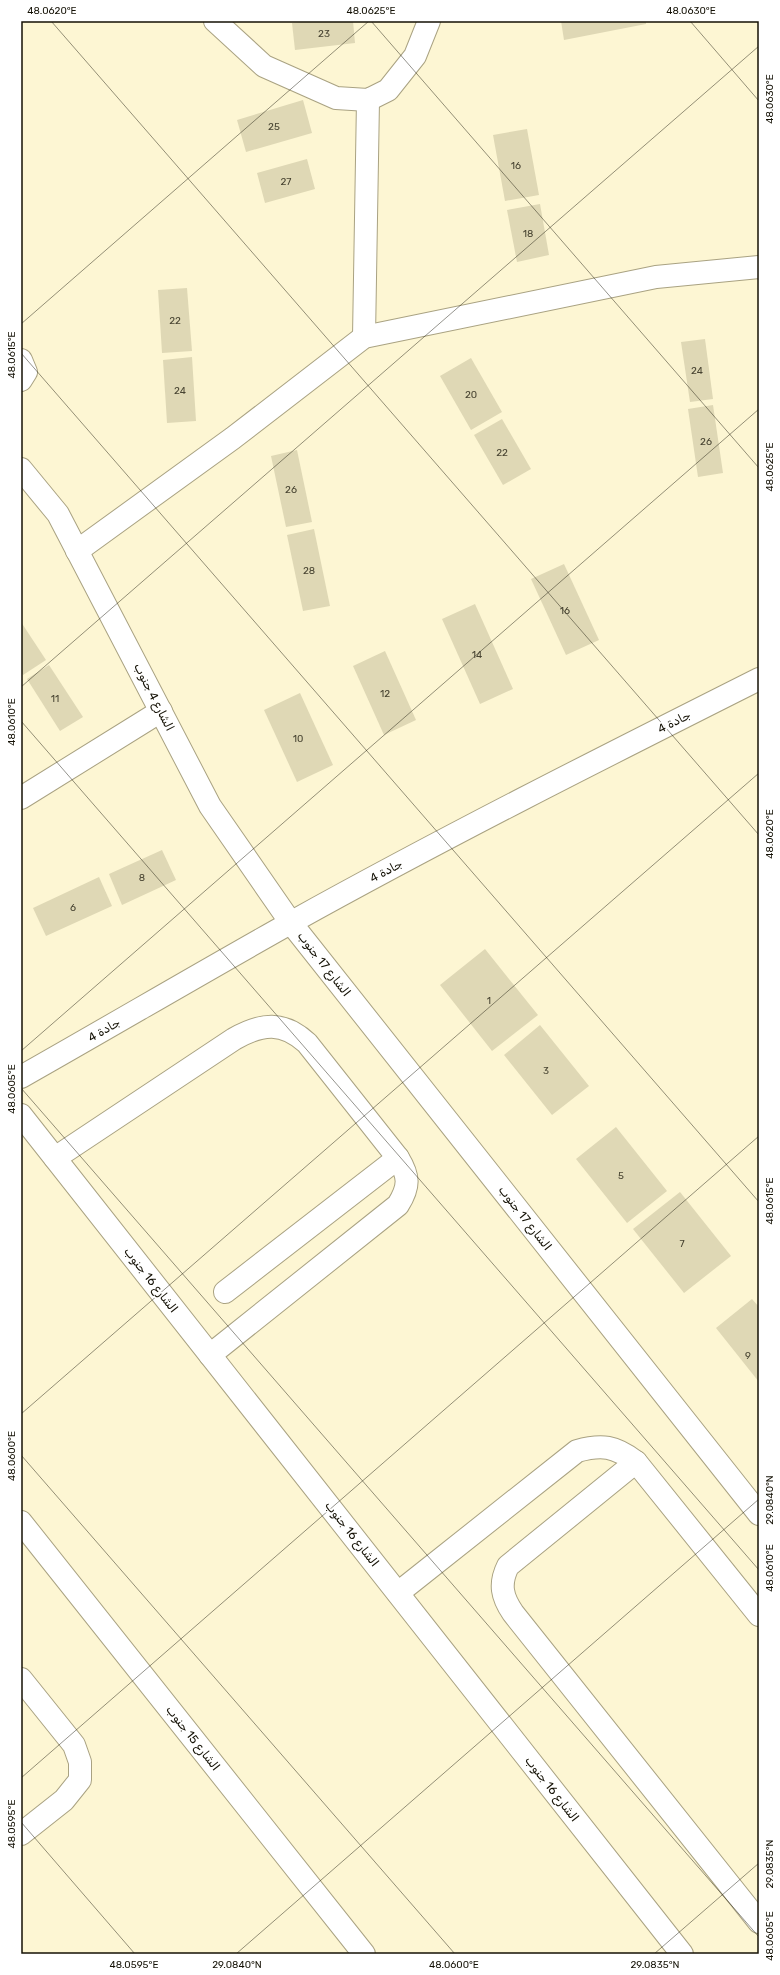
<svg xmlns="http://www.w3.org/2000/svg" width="780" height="1975" viewBox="0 0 780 1975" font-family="Rubik,'Noto Sans Arabic',sans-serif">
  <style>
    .building { fill: #dfd8b5 }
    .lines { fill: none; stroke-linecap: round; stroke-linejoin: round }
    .minor-casing { stroke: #a9a282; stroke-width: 24 }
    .minor { stroke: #fff; stroke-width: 22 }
    .ticks { fill: none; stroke: #141105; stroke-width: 1; stroke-opacity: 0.45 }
    .labels { text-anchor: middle; stroke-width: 3; stroke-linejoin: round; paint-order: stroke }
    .number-label { font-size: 10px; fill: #474331 }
    .street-label { font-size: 12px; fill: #141105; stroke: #fff }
    .neatline { fill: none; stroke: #141105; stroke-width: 1.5 }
    .ticks-label { font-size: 10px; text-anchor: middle; fill: #141105 }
  </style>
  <rect width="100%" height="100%" fill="#fdf6d3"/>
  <g class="building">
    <polygon points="311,21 353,21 355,43 295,50 292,23"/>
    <polygon points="561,21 646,21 646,24 564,40"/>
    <polygon points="303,100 312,133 246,152 237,120"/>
    <polygon points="527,129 539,195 505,201 493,135"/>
    <polygon points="307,159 315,189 265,203 257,173"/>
    <polygon points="540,204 549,255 517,262 507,210"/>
    <polygon points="187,288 192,351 162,353 158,290"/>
    <polygon points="705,339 713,399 690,402 681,342"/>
    <polygon points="192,357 196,421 167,423 163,360"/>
    <polygon points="471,358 502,412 471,430 440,376"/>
    <polygon points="713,405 723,473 698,477 688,409"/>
    <polygon points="502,419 531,469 503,485 474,435"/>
    <polygon points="297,450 312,522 286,527 271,456"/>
    <polygon points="314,529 330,606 303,611 287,535"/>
    <polygon points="564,564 599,640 566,655 531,579"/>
    <polygon points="475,604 513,689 480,704 442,619"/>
    <polygon points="21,622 46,660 23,675 21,672"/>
    <polygon points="385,651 416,720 384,735 353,666"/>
    <polygon points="49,665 83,717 60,731 27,679"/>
    <polygon points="300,693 333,765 297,782 264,710"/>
    <polygon points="162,850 176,880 122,905 109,874"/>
    <polygon points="99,877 112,906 46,936 33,908"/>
    <polygon points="485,949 538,1015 492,1051 440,985"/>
    <polygon points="540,1025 589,1086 552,1115 504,1055"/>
    <polygon points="616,1127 667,1191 627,1223 576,1159"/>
    <polygon points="680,1192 731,1256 684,1293 633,1229"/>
    <polygon points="752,1299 759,1307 759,1382 716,1328"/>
  </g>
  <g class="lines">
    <g class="minor-casing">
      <g id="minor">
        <polyline points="215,21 264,66 336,98 368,100 388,90 415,56 429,21"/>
        <polyline points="364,337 368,100"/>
        <polyline points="21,360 26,372 21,380"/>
        <polyline points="21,469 58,514 210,806 291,923 759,1514"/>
        <polyline points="77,551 233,438 364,337 656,277 759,267"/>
        <polyline points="21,798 161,711"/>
        <path d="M 21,1077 C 111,1026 201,973 292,922 C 445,837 602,758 759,679"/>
        <polyline points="21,1115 682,1954"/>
        <path d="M 55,1158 L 234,1039 C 262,1023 283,1021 307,1043 L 398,1158 C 409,1176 410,1186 398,1205 L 210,1355"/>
        <polyline points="225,1292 398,1158"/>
        <path d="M 636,1462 L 508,1566 C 499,1584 502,1597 513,1613 L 759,1922"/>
        <polyline points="21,1522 364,1954"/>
        <path d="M 398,1593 L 577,1451 C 602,1444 615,1446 636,1462 L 759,1615"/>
        <polyline points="21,1679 74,1745 80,1762 80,1780 64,1800 21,1834"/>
      </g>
    </g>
    <use href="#minor" class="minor"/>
  </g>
  <path class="ticks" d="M 51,21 L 759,835M 371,21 L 759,468M 690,21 L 759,101M 21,324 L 369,21M 21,353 L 759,1202M 21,687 L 759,46M 21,721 L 759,1570M 21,1051 L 759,409M 21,1088 L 759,1937M 21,1414 L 759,773M 21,1455 L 455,1954M 21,1778 L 759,1136M 21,1822 L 135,1954M 236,1954 L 759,1499M 654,1954 L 759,1863"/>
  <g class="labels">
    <g class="number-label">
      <text x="324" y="37">23</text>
      <text x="274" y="130">25</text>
      <text x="516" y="169">16</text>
      <text x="286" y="185">27</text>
      <text x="528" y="237">18</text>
      <text x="175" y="324">22</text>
      <text x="697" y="374">24</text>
      <text x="180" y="394">24</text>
      <text x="471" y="398">20</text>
      <text x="706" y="445">26</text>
      <text x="502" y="456">22</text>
      <text x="291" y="493">26</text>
      <text x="309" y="574">28</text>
      <text x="565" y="614">16</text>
      <text x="477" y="658">14</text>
      <text x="385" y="697">12</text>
      <text x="55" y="702">11</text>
      <text x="298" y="742">10</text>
      <text x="142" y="881">8</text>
      <text x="73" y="911">6</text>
      <text x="489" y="1004">1</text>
      <text x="546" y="1074">3</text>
      <text x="621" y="1179">5</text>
      <text x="682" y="1247">7</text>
      <text x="748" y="1359">9</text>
    </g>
    <g class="street-label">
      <text transform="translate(154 697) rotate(63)" y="4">الشارع 4 جنوب</text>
      <text transform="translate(674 722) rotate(-27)" y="4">جادة 4</text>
      <text transform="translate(386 871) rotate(-28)" y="4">جادة 4</text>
      <text transform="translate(324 964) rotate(52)" y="4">الشارع 17 جنوب</text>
      <text transform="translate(104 1030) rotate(-30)" y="4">جادة 4</text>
      <text transform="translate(525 1218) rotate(52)" y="4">الشارع 17 جنوب</text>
      <text transform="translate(151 1280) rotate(52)" y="4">الشارع 16 جنوب</text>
      <text transform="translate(352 1534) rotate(52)" y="4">الشارع 16 جنوب</text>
      <text transform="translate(193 1738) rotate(52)" y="4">الشارع 15 جنوب</text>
      <text transform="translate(552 1789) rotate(52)" y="4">الشارع 16 جنوب</text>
    </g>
  </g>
  <rect width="780" height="1975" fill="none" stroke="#ffffff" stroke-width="44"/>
  <rect x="22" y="22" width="736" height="1931" class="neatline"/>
  <g class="ticks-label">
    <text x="52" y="14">48.0620°E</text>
    <text x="371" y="14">48.0625°E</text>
    <text x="691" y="14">48.0630°E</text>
    <text transform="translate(769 99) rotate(-90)" y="4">48.0630°E</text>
    <text transform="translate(11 355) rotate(-90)" y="4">48.0615°E</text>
    <text transform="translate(769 467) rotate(-90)" y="4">48.0625°E</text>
    <text transform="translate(11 722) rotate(-90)" y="4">48.0610°E</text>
    <text transform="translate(769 834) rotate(-90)" y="4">48.0620°E</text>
    <text transform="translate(11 1089) rotate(-90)" y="4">48.0605°E</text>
    <text transform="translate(769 1201) rotate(-90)" y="4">48.0615°E</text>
    <text transform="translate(11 1456) rotate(-90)" y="4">48.0600°E</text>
    <text transform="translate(769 1500) rotate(-90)" y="4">29.0840°N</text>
    <text transform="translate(769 1568) rotate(-90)" y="4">48.0610°E</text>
    <text transform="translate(11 1824) rotate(-90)" y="4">48.0595°E</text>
    <text transform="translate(769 1864) rotate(-90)" y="4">29.0835°N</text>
    <text transform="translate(769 1936) rotate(-90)" y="4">48.0605°E</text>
    <text x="134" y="1968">48.0595°E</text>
    <text x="237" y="1968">29.0840°N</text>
    <text x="454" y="1968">48.0600°E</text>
    <text x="655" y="1968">29.0835°N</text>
  </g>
</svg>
